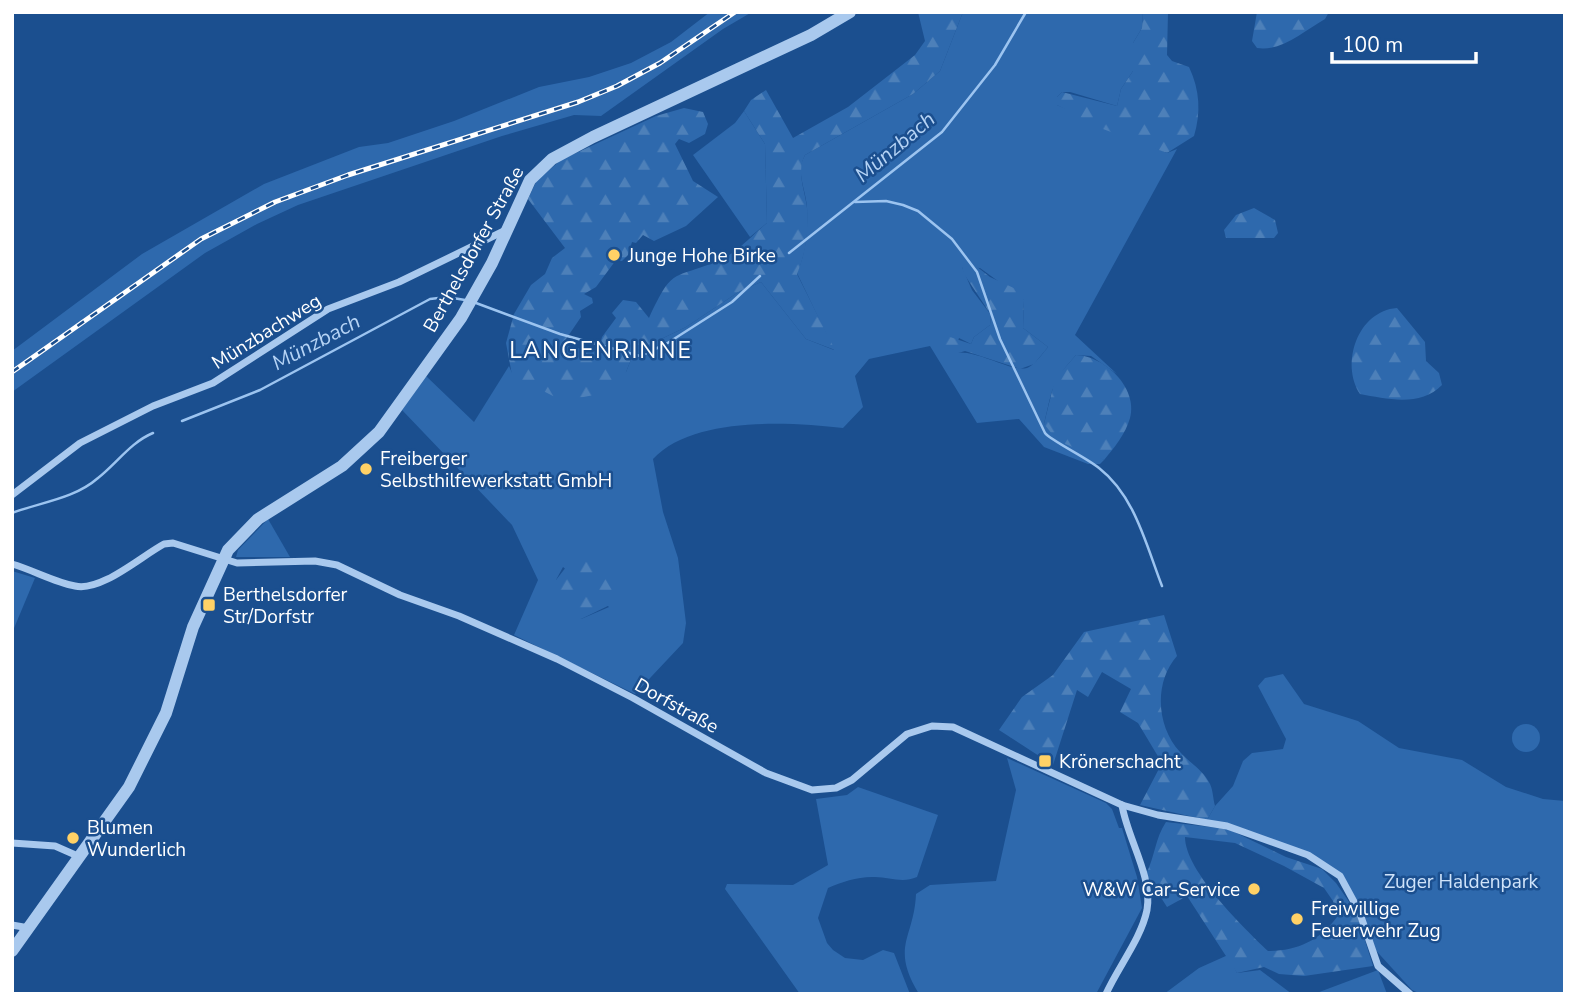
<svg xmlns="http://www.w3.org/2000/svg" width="1577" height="1006" viewBox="0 0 1577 1006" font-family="'Nunito Sans',sans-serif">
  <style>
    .green { fill: #2e69ad; fill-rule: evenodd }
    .forest { fill: url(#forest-firs); fill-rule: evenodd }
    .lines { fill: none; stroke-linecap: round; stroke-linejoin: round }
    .stream { stroke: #9cc4f0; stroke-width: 2.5 }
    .minor { stroke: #a9c9ee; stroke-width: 7 }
    .tertiary { stroke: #a9c9ee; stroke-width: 12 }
    .rail-casing { stroke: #fff; stroke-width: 5 }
    .rail { stroke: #1b4f8f; stroke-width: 2.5; stroke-dasharray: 8; stroke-linecap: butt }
    .poi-dot { fill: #ffd166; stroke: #1b4f8f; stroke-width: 2.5 }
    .labels { text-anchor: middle; stroke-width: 5; stroke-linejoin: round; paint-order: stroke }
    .street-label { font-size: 19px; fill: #fff; stroke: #1b4f8f }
    .poi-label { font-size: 19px; fill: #fff; stroke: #1b4f8f; text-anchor: start }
    .park-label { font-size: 19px; fill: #cfe3fa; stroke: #1b4f8f }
    .water-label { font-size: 21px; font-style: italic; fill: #b5d3f5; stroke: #1b4f8f }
    .quarter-label { font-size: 23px; letter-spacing: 2px; fill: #fff; stroke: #1b4f8f }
  </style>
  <defs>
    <pattern id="forest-firs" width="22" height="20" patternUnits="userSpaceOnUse" patternTransform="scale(1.75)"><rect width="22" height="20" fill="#2e69ad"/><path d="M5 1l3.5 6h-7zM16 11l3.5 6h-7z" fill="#4d80b9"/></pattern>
  </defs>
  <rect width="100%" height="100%" fill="#1b4f8f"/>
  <g class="green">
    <polygon points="710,12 752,12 723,29 601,116 574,115 502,136 298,205 257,224 205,253 12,392 12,351 142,254 264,184 359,147 388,143 454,121 539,87 589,77 631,63 671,42"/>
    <path d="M 963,12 L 1143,12 L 1142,28 L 1133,43 L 1133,71 L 1121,89 L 1117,106 L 1070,92 L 1062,92 L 1057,97 L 1057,105 L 1167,153 L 1177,149 L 1075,335 L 1117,374 L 1091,356 L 1076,355 C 1050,384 1053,388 1044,424 L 1104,460 L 1100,464 L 1088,464 L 1044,447 L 1019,419 L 977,423 L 930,346 L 869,359 L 855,376 L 863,407 L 843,428 C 788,422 693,416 653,459 L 663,512 L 678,558 L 686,623 L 683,643 L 635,694 L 514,635 L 538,580 L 512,525 L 402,410 L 426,376 L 474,422 L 509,366 L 513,375 L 626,372 L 634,352 L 686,327 L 740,291 L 761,282 L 806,339 L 834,350 L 797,273 C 806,252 808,232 807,208 C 806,189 795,172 805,155 L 913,94 L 940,71 ZM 962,267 L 980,268 L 1024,300 L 1023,328 L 1048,347 C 1043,353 1036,363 1029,367 C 1015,375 977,348 954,353 L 959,338 L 971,344 L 974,337 L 990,325 L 991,315 L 972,290 ZM 563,567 L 609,607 L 581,619 L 556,580 Z"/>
    <polygon points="744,111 765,144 767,223 750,237 693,155 735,123"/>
    <polygon points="268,519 290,557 236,557 238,550"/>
    <polygon points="12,571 35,578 12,633"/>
    <polygon points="1283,674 1304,704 1358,721 1399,748 1462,760 1506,787 1543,799 1565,801 1565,994 1421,994 1412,990 1370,944 1341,875 1309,853 1207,820 1215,806 1233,786 1243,761 1252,753 1283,749 1286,739 1258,686 1265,678"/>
    <circle cx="1526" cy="738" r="14"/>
    <path d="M 1007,758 L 1106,803 L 1112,809 L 1119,828 L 1122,828 L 1137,877 L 1142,908 L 1096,994 L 919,994 C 890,946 914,939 916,894 L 930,885 L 996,881 L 1016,790 Z"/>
    <path d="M 858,787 L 938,815 L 917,877 C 901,884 888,876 872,877 C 856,877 842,882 828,888 L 818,918 L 827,943 L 833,950 L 845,958 L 863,960 L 883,950 L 894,953 L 910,994 L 800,994 L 725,889 L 727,884 L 793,885 L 828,865 L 816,799 L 847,795 Z"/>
    <polygon points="1228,955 1237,973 1260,970 1292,994 1164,994 1199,968"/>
    <polygon points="1378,970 1387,994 1314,994"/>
  </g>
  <g class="forest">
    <path d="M 918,12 L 963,12 L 940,71 L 913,94 L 805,155 C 796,172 805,190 807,208 C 809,232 806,252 797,274 L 835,350 L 806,339 L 761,282 L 740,291 L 686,327 L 634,352 L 626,372 L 594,395 L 573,399 L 553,396 L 512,375 L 506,343 L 514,314 L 531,285 L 545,274 L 552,258 L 565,248 L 528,199 L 537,180 L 561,160 L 656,116 L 684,108 L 703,112 L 708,124 L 705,134 L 689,143 L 679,139 L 675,144 L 693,181 L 718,197 L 686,226 L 654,241 L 643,235 L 636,243 L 632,242 L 628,255 L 622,261 L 616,260 L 596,287 L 584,294 L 592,298 L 593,303 L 580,311 L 581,317 L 564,342 L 567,346 L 598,352 L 602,337 L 616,318 L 612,313 L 623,300 L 636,302 L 649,318 C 674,265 671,281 720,260 C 737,253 753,234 767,223 L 765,144 L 744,111 L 751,100 L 766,90 L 793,138 L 848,107 L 915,55 L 925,41 Z"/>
    <path d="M 1143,12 L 1168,12 L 1167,55 L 1172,61 L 1189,67 C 1200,90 1201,113 1194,136 L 1167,153 L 1103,129 L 1057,105 L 1057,97 L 1062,92 L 1117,106 L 1121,89 L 1133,71 L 1133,43 L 1142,28 Z"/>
    <path d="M 1257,12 L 1329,12 L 1325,19 C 1304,31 1281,52 1257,48 L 1252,41 Z"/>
    <polygon points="1254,208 1275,220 1278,233 1274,238 1226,238 1224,230 1236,215"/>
    <polygon points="967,259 990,277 1020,291 1024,300 1023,328 1048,347 1034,364 1020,369 965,351 941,358 935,348 947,336 971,344 974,337 990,325 991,315 964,274 962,267"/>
    <path d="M 1397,308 L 1425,342 L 1426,361 L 1439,373 L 1442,385 C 1421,407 1387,399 1360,394 C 1340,363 1358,311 1397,308 Z"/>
    <path d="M 1076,355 C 1104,356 1138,387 1130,418 C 1126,433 1114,448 1104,460 L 1058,441 L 1044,424 L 1055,379 Z"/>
    <path d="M 586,557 L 613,569 L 620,588 L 614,603 L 581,619 C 561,614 555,599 556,580 L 570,562 Z"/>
    <path d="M 1164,615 L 1177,656 C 1154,682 1156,726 1180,752 C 1190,763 1203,770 1210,784 C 1213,790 1213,799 1215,806 L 1207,820 L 1140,805 L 1162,763 L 1138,723 L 1120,712 L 1131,689 L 1102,672 L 1088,697 L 1077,690 L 1053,765 L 999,730 L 1022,697 L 1053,675 L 1084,632 Z"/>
    <path d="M 1166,822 L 1228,829 L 1286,857 L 1322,869 L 1336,883 L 1356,912 L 1373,966 L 1304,976 L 1279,974 L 1264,967 L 1237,973 L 1187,896 L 1167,907 L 1146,874 C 1155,857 1155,838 1166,822 ZM 1185,837 L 1235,843 L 1284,866 L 1324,888 L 1333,901 L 1337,917 C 1319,941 1297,951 1268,951 C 1244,928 1185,871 1185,837 Z"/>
  </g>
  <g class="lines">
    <g class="stream">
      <path d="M 855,202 L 886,201 L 903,205 L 918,211 L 952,239 L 977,272 L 1000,339 L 1045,433 C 1050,440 1087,458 1099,468 C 1135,496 1146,545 1162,586"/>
      <polyline points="789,253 942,132 995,65 1026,12"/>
      <polyline points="476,303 560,334 640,356 666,344 732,302 760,276"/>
      <polyline points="182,421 260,390 430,299 447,297 465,300"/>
      <path d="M 12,513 C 41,502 74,499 98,478 C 117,463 131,442 153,433"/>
    </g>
    <g class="minor">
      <polyline points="12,495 80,443 153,406 213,383 328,309 399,282 506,230"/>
      <path d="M 12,564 C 33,570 54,582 75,586 C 101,592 140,557 164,544 L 173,543 L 237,563 L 315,561 L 337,565 L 400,595 L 459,616 L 557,659 L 633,698 L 766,773 L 812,790 L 836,788 L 852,780 L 907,734 L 932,726 L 953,727 L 1122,805 L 1158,815 L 1227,826 L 1308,855 L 1340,876 L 1359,911 L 1378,966 L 1410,994"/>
      <polyline points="12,843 55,846 80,857"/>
      <polyline points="12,925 29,928"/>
      <path d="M 1106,994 C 1118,967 1141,939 1147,910 C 1153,876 1127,838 1122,805"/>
    </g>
    <polyline class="tertiary" points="12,951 129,787 166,713 193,627 228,550 258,519 342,466 379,432 461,318 492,263 530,180 552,159 593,137 811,35 850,12"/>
    <g class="rail-casing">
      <polyline id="rail" points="12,372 201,239 275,202 348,175 578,102 617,86 660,63 735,12"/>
    </g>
    <use href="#rail" class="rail"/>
  </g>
  <g class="poi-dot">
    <circle cx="614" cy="255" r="7"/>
    <circle cx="366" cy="469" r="7"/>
    <rect x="202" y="598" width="14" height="14" rx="3.5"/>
    <rect x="1038" y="754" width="14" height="14" rx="3.5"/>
    <circle cx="73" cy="838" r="7"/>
    <circle cx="1254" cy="889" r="7"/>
    <circle cx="1297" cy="919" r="7"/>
  </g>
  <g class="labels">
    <g class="street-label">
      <text transform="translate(473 249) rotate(-61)" y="7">Berthelsdorfer Straße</text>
      <text transform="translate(266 331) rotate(-32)" y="7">Münzbachweg</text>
      <text transform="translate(677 705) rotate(29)" y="7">Dorfstraße</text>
    </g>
    <g class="poi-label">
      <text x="628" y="262">Junge Hohe Birke</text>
      <text x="380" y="465">Freiberger<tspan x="380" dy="22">Selbsthilfewerkstatt GmbH</tspan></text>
      <text x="223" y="601">Berthelsdorfer<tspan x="223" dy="22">Str/Dorfstr</tspan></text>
      <text x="1059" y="768">Krönerschacht</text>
      <text x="87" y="834">Blumen<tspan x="87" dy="22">Wunderlich</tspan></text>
      <text x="1240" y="896" text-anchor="end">W&amp;W Car-Service</text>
      <text x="1311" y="915">Freiwillige<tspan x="1311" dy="22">Feuerwehr Zug</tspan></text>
    </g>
    <g class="park-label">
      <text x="1461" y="888">Zuger Haldenpark</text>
    </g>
    <g class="water-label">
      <text transform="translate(895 147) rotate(-40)" y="7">Münzbach</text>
      <text transform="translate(316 342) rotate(-28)" y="7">Münzbach</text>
    </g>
    <g class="quarter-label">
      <text x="601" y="358">LANGENRINNE</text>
    </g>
  </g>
  <rect width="1577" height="1006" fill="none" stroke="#ffffff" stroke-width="28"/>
  <path d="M1332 52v10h144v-10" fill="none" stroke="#ffffff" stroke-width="3.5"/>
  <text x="1342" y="52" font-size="21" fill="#ffffff" stroke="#1b4f8f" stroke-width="5" paint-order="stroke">100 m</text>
</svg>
